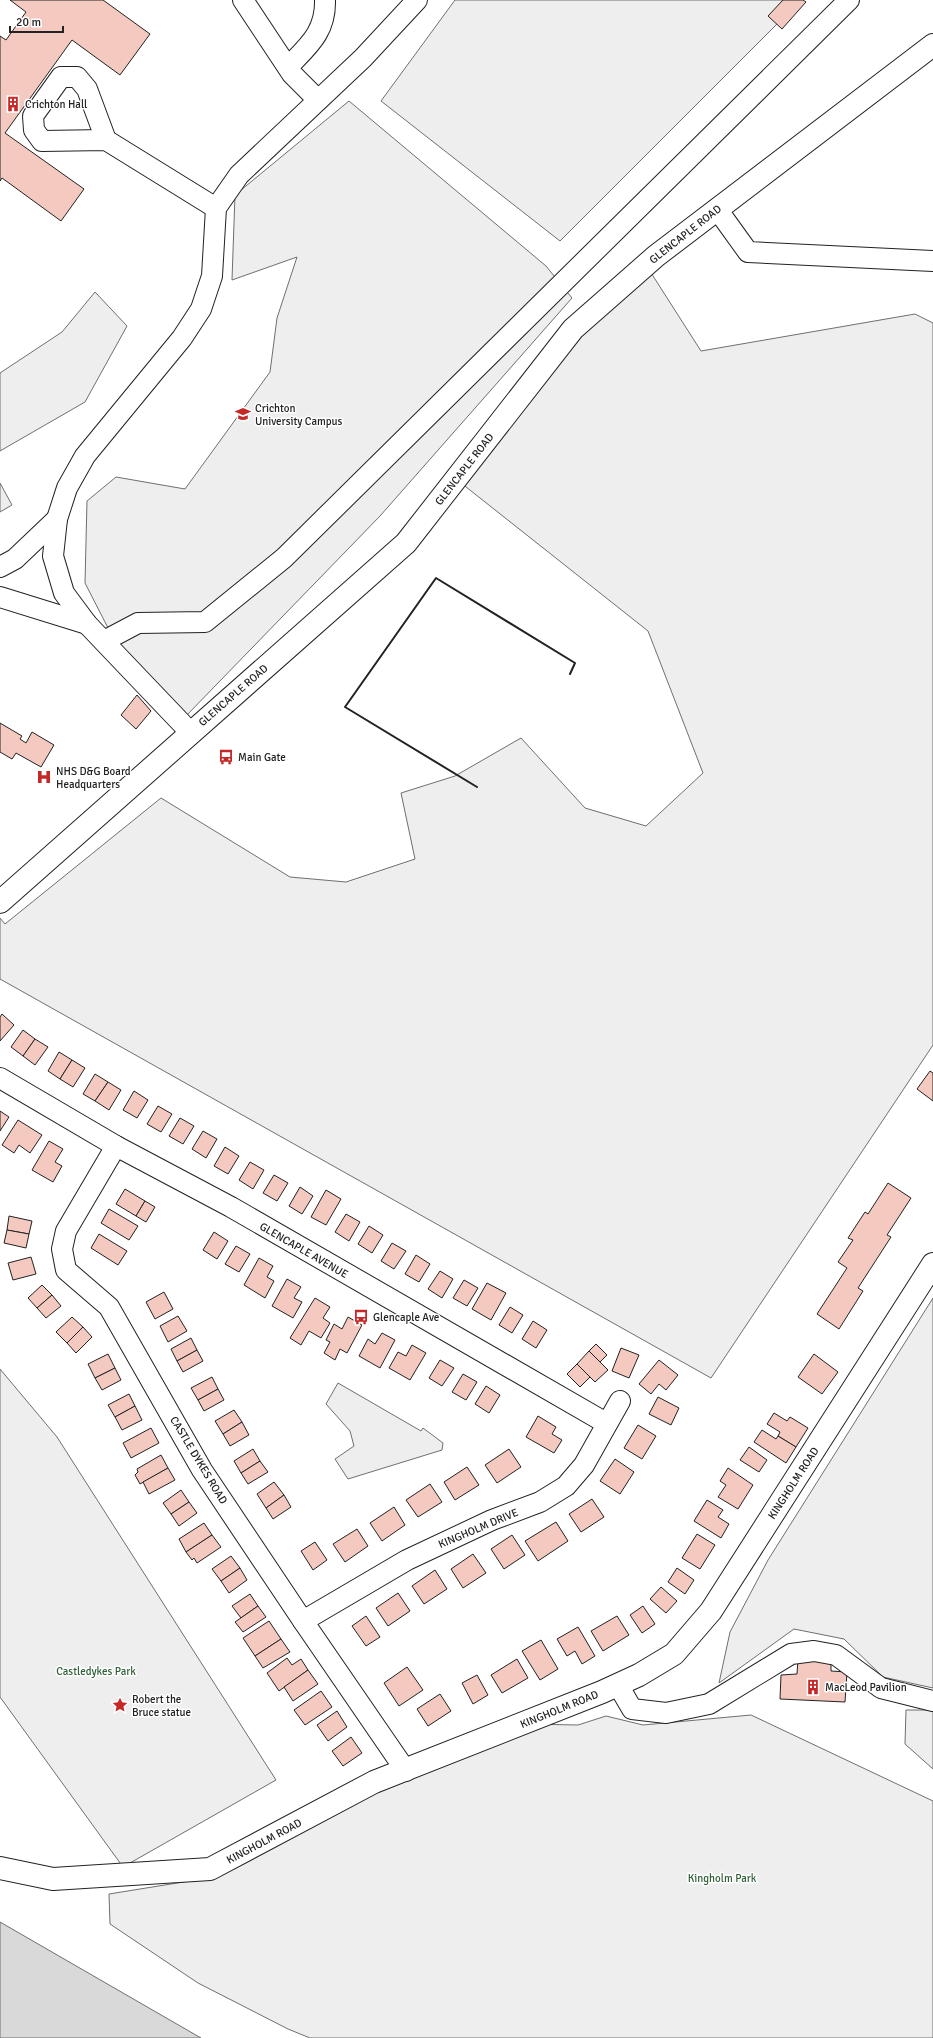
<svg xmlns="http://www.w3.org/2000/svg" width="933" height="2038" viewBox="0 0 933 2038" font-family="Signika,sans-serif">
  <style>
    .green { fill: #eee; stroke: #6f6f6f }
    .parking { fill: #ededed; stroke: #6f6f6f }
    .water { fill: #d9d9d9; stroke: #6f6f6f }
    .building { fill: #f3c9c0; stroke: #222 }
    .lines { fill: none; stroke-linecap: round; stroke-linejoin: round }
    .minor-casing { stroke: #222; stroke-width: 22 }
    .major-casing { stroke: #222; stroke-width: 24 }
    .minor { stroke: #fff; stroke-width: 20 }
    .major { stroke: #fff; stroke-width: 22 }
    .wall { stroke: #222; stroke-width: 2 }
    .labels { text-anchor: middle; stroke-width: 3; stroke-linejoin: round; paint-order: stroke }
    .poi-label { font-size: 11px; fill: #222; stroke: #fff; text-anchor: start }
    .street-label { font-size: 11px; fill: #222; stroke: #fff }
    .park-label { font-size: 11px; fill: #2f5e38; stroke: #fff }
  </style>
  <rect width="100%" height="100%" fill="#fff"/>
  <g class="green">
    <polygon points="455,0 801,0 560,241 381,101"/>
    <polygon points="349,101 546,266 572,298 380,516 185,717 128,667 85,583 87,501 116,477 185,489 270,372 277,318 297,257 232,280 235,195"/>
    <polygon points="646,265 701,351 915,314 933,323 933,1045 711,1378 0,979 0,918 5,924 161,798 290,877 346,882 415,859 401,793 455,776 521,738 585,808 646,826 703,773 648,631 456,479 573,329"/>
    <polygon points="95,292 127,326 85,402 0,451 0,373 62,332"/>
    <polygon points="933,1298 933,1688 883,1677 844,1639 794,1629 719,1683 730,1632 768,1560"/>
    <polygon points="0,1369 57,1437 276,1780 123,1867 0,1697"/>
    <polygon points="338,1383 421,1431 423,1428 443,1443 442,1450 348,1479 335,1459 354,1446 350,1431 326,1404"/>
    <polygon points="906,1710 933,1710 933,1769 905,1744"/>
    <polygon points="751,1715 933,1801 933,2038 310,2038 288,2029 198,1983 110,1924 109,1894 208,1878 326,1816 525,1724 578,1725 606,1716 643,1725"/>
  </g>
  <polygon class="parking" points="0,483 12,505 0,512"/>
  <polygon class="water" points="0,1922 201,2038 0,2038"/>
  <g class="building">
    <polygon points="10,0 103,0 150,34 120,75 72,40 5,133 84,189 61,221 2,178 0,181 0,36 6,40 26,12"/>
    <polygon points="783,0 803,0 806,2 782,29 768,16"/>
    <polygon points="137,695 151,711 136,729 121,715"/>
    <polygon points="0,723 22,736 20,739 26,743 32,732 54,745 41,767 16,753 12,759 0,752"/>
    <polygon points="2,1014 14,1025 0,1041 0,1017"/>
    <polygon points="23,1030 35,1039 23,1056 11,1047"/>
    <polygon points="35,1039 48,1047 35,1065 23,1056"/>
    <polygon points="59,1052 72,1060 60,1079 48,1071"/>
    <polygon points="72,1060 85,1068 73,1087 60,1079"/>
    <polygon points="930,1071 933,1073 933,1101 917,1089"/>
    <polygon points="95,1074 108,1082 95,1101 83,1094"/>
    <polygon points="108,1082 121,1090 109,1110 95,1101"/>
    <polygon points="134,1091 148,1100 137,1118 123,1110"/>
    <polygon points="158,1106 172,1114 161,1132 147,1124"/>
    <polygon points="0,1111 9,1117 0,1131"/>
    <polygon points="180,1118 194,1126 183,1144 169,1136"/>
    <polygon points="18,1120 42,1135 30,1153 19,1145 14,1153 2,1145"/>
    <polygon points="203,1131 217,1139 206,1158 192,1149"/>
    <polygon points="49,1141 63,1149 55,1162 62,1166 53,1182 32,1170"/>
    <polygon points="225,1147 239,1156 228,1174 214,1166"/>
    <polygon points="250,1162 264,1170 253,1189 239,1180"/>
    <polygon points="274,1175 288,1183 277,1201 263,1193"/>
    <polygon points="888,1183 911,1198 887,1235 891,1237 858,1288 863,1291 839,1329 817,1314 847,1268 838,1262 853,1240 848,1238 865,1212 868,1214"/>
    <polygon points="300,1187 313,1196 302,1214 289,1206"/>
    <polygon points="125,1189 145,1201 136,1216 116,1204"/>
    <polygon points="326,1190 341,1199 326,1225 311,1217"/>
    <polygon points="145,1201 155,1207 146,1222 136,1216"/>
    <polygon points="109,1209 138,1226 129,1240 101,1223"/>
    <polygon points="346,1214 360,1222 349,1241 335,1232"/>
    <polygon points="9,1216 32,1221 29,1234 7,1230"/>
    <polygon points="369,1226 383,1235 372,1253 358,1244"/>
    <polygon points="7,1230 29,1234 26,1248 4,1243"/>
    <polygon points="214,1232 228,1241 217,1259 203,1250"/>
    <polygon points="99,1234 127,1251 118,1265 91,1248"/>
    <polygon points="392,1243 406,1251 394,1269 381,1261"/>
    <polygon points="236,1246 250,1254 239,1272 225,1264"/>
    <polygon points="416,1255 430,1264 419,1282 405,1274"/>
    <polygon points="31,1257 36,1274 13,1280 8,1263"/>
    <polygon points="259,1258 273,1266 267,1277 274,1281 265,1298 244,1285"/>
    <polygon points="440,1271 453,1279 442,1298 428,1289"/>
    <polygon points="287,1279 301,1287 294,1298 302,1302 293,1318 272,1306"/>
    <polygon points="464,1280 478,1288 467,1306 453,1298"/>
    <polygon points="487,1283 506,1293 491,1320 472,1309"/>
    <polygon points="42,1285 52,1295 37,1308 28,1298"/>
    <polygon points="164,1292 173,1309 155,1319 146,1302"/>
    <polygon points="52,1295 61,1306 46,1318 37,1308"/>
    <polygon points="315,1298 330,1307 323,1318 330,1323 321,1338 309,1331 301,1345 290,1338"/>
    <polygon points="510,1307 523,1315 512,1333 499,1325"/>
    <polygon points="178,1316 187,1331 168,1342 160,1326"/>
    <polygon points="72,1317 83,1327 67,1343 56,1332"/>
    <polygon points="348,1317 362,1325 347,1353 340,1349 335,1360 324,1353 330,1342 326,1340 334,1324 342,1329"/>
    <polygon points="533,1321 547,1330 536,1348 522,1339"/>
    <polygon points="83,1327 92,1337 76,1353 67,1343"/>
    <polygon points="382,1333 395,1340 380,1368 359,1356 368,1339 375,1344"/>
    <polygon points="191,1338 197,1350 177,1361 171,1349"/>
    <polygon points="596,1344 607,1355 600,1362 589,1351"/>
    <polygon points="412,1345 426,1353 410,1380 389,1368 398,1352 406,1356"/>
    <polygon points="621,1348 639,1355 629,1378 612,1371"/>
    <polygon points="197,1350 203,1361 183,1372 177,1361"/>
    <polygon points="589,1351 608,1370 595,1382 577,1364"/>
    <polygon points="108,1354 115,1368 95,1378 88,1364"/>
    <polygon points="814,1354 838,1372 822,1394 798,1377"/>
    <polygon points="440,1360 454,1368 442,1386 429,1378"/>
    <polygon points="659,1360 678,1375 666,1390 659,1384 651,1394 639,1384"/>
    <polygon points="577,1364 590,1377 580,1387 567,1374"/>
    <polygon points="115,1368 121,1380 102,1390 95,1378"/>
    <polygon points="463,1374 477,1382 466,1400 452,1392"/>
    <polygon points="212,1377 218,1389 198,1400 191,1388"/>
    <polygon points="486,1386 500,1395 489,1413 475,1404"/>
    <polygon points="218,1389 224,1400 204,1411 198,1400"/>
    <polygon points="129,1394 135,1406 115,1417 108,1405"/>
    <polygon points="658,1397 679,1408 671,1425 649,1414"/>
    <polygon points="135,1406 142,1420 122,1430 115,1417"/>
    <polygon points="234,1410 242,1422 223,1434 215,1421"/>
    <polygon points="774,1413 787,1421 790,1417 808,1428 796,1447 778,1436 780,1432 767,1424"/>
    <polygon points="538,1416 556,1427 552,1434 562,1440 554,1453 526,1437"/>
    <polygon points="242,1422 249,1435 230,1446 223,1434"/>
    <polygon points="638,1425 656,1436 642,1459 624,1448"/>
    <polygon points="151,1428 159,1443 131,1458 123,1443"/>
    <polygon points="762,1430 776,1439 778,1436 796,1447 786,1463 754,1442"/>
    <polygon points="749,1447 767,1460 759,1472 740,1460"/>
    <polygon points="253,1449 260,1461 241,1473 234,1461"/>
    <polygon points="509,1449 521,1467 497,1483 485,1465"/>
    <polygon points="161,1455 168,1468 140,1484 135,1475 138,1472 137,1469"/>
    <polygon points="615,1459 634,1472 620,1494 600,1481"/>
    <polygon points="260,1461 268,1472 248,1484 241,1473"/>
    <polygon points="467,1467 479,1485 455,1500 444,1482"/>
    <polygon points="168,1468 175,1480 149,1494 143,1482"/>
    <polygon points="728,1468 753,1485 738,1509 718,1497 726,1485 720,1481"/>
    <polygon points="274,1482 284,1495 266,1508 257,1494"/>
    <polygon points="430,1484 442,1502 418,1517 406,1500"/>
    <polygon points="181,1490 189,1502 171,1514 163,1503"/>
    <polygon points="284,1495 291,1507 273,1519 266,1508"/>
    <polygon points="592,1499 604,1517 581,1532 569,1514"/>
    <polygon points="707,1500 723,1510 718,1517 729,1524 721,1538 694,1521"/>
    <polygon points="189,1502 197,1513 179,1526 171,1514"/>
    <polygon points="394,1507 405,1525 382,1541 370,1523"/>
    <polygon points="556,1522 568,1541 538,1561 525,1541"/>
    <polygon points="204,1523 212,1535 186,1552 179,1539"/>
    <polygon points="357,1529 368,1546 345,1562 333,1544"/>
    <polygon points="697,1534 715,1545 700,1569 682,1558"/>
    <polygon points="212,1535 221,1547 197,1563 194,1558 192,1560 186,1552"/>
    <polygon points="512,1535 525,1555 504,1569 491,1549"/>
    <polygon points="315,1542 327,1560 313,1570 301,1551"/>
    <polygon points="473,1554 486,1573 463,1588 451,1569"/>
    <polygon points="231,1556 240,1568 221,1581 212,1569"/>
    <polygon points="240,1568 247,1580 229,1593 221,1581"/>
    <polygon points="677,1568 694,1580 685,1594 668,1582"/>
    <polygon points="435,1570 447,1589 424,1604 412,1586"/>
    <polygon points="661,1587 677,1601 666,1613 650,1599"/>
    <polygon points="398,1593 410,1611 388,1626 376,1608"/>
    <polygon points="250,1594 258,1606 241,1618 232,1606"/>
    <polygon points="258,1606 266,1617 243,1632 235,1622"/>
    <polygon points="643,1606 655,1624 642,1633 630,1615"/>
    <polygon points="366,1616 380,1637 366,1646 352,1626"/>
    <polygon points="617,1616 629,1635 603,1651 591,1631"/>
    <polygon points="269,1621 281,1639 255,1656 243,1638"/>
    <polygon points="578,1627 595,1656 582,1664 575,1651 567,1656 557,1639"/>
    <polygon points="281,1639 290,1652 263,1668 255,1656"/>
    <polygon points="541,1640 558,1669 540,1680 522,1651"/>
    <polygon points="287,1658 292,1665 301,1659 308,1670 279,1691 267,1673"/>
    <polygon points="517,1659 528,1678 502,1693 491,1675"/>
    <polygon points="798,1659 831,1660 831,1671 847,1672 845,1702 780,1699 781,1675 797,1674"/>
    <polygon points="407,1667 423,1690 399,1706 384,1683"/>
    <polygon points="308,1670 318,1684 293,1701 284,1687"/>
    <polygon points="477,1675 488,1695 473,1704 462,1683"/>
    <polygon points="321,1691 332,1707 305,1725 294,1710"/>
    <polygon points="440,1694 451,1711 428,1726 417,1709"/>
    <polygon points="337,1711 347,1727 328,1741 317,1725"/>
    <polygon points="351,1737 362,1753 343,1766 332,1751"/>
  </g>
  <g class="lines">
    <g class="minor-casing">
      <g id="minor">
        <polyline points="243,0 292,74 318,100"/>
        <path d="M 288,67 C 308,46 326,32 325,0"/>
        <polyline points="106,140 42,141 34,130 33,116 61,77 77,77 87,89 106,140 216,208"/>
        <polyline points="717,209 748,252 933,261"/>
        <polyline points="0,567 15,559 57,519"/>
        <polyline points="0,597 87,624"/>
        <polyline points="104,641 138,623 205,622 284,558 849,0"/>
        <polyline points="190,732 87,624 64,593 53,556 57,519 67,488 85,456 182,338 201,309 212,276 216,208 239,175 363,58 417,0"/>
        <polyline points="0,1078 116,1146 231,1207 606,1423"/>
        <polyline points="116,1146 66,1231 62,1249 66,1270 109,1307 202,1470 303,1621 406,1771"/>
        <polyline points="303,1621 407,1560 492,1520 540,1502 566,1486 584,1465 620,1401"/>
        <polyline points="618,1685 632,1709 666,1713 709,1704 791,1654 814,1651 836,1655 881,1688 933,1701"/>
      </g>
    </g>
    <g class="major-casing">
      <g id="major">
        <polyline points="0,902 406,543 573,329 656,256 933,45"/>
        <polyline points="0,1868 53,1879 210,1869 374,1782 602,1692 639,1675 674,1654 711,1611 933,1264"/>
      </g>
    </g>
    <use href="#minor" class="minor"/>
    <use href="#major" class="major"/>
    <polyline class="wall" points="477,787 345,707 436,578 575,663 570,674"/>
  </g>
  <defs>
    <g id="building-bare" transform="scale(1.2)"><path d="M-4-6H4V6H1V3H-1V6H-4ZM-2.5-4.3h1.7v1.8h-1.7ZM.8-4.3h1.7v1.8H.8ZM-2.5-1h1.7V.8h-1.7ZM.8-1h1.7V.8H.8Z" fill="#c62828" stroke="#fff" stroke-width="2.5" paint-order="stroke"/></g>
    <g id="university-bare" transform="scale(1.2)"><path d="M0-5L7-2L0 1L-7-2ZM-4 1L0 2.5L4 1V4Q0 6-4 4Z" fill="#c62828" stroke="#fff" stroke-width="2.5" paint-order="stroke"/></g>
    <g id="bus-bare" transform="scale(1.2)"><path d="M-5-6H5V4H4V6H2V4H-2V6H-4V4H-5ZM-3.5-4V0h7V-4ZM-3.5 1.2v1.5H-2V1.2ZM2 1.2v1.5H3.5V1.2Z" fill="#c62828" stroke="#fff" stroke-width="2.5" paint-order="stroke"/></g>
    <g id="hospital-bare" transform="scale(1.2)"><path d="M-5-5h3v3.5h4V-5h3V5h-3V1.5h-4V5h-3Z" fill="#c62828" stroke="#fff" stroke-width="2.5" paint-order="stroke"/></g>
    <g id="sight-bare" transform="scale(1.2)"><path d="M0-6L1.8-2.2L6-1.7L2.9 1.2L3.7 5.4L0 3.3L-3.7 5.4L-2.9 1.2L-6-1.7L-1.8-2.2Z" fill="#c62828" stroke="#fff" stroke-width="2.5" paint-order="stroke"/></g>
  </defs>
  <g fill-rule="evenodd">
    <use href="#building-bare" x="13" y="104"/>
    <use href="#university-bare" x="243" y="414"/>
    <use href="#bus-bare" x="226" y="757"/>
    <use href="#hospital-bare" x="44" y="777"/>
    <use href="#bus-bare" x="361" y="1317"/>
    <use href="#building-bare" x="813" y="1687"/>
    <use href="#sight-bare" x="120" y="1705"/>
  </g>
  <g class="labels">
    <g class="poi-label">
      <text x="25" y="108">Crichton Hall</text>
      <text x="255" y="412">Crichton<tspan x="255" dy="13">University Campus</tspan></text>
      <text x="238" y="761">Main Gate</text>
      <text x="56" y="775">NHS D&amp;G Board<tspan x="56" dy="13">Headquarters</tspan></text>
      <text x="373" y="1321">Glencaple Ave</text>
      <text x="825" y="1691">MacLeod Pavilion</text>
      <text x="132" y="1703">Robert the<tspan x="132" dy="13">Bruce statue</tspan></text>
    </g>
    <g class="street-label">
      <text transform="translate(685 234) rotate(-38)" y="4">GLENCAPLE ROAD</text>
      <text transform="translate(464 469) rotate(-52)" y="4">GLENCAPLE ROAD</text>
      <text transform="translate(233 695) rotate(-41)" y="4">GLENCAPLE ROAD</text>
      <text transform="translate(304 1250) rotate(30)" y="4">GLENCAPLE AVENUE</text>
      <text transform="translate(199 1460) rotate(59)" y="4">CASTLE DYKES ROAD</text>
      <text transform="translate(793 1483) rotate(-57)" y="4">KINGHOLM ROAD</text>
      <text transform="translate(478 1528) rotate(-23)" y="4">KINGHOLM DRIVE</text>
      <text transform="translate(559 1709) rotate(-22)" y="4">KINGHOLM ROAD</text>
      <text transform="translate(264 1841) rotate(-28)" y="4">KINGHOLM ROAD</text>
    </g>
    <g class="park-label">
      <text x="96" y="1675">Castledykes Park</text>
      <text x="722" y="1882">Kingholm Park</text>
    </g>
  </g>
  <path d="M10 26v6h53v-6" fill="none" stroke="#222222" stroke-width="2"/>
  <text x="16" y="26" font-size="12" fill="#222222" stroke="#ffffff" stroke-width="3" paint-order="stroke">20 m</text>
</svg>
